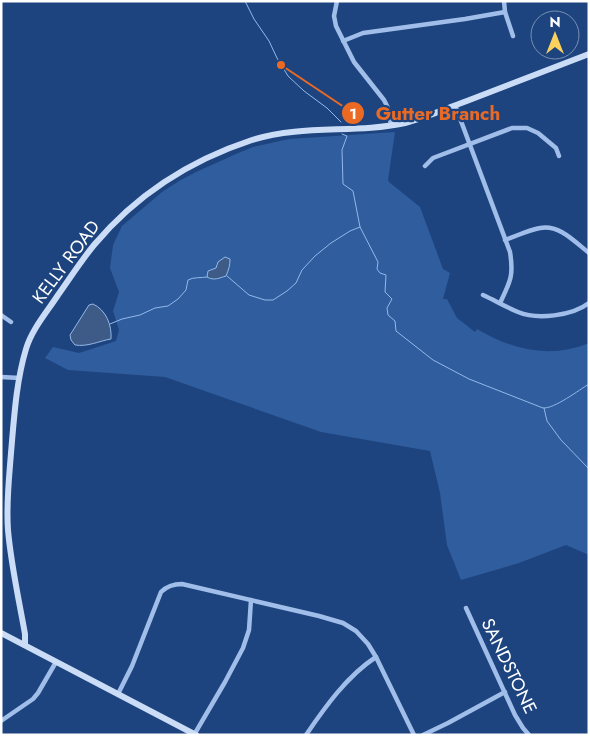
<svg xmlns="http://www.w3.org/2000/svg" width="590" height="736" viewBox="0 0 590 736" font-family="Jost,sans-serif">
  <style>
    .green { fill: #2f5d9e }
    .water { fill: #3e5b87; stroke: #93b9eb }
    .lines { fill: none; stroke-linecap: round; stroke-linejoin: round }
    .stream { stroke: #93b9eb; stroke-width: 1 }
    .street { stroke: #a0bee9; stroke-width: 4.5 }
    .secondary { stroke: #cbdcf7; stroke-width: 6 }
    .labels { text-anchor: middle; stroke-width: 4.5; stroke-linejoin: round; paint-order: stroke }
    .street-label { font-size: 18px; fill: #fff; stroke: #1d447f }
    .leader { fill: none; stroke: #ea6a24; stroke-width: 2 }
    .callout-dot { fill: #ea6a24; stroke: #1d447f; stroke-width: 2 }
    .mark-label { font-size: 15px; text-anchor: middle; font-weight: bold; fill: #fff }
    .callout-label { font-size: 19px; text-anchor: middle; font-weight: bold; fill: #ea6a24; stroke: #1d447f; stroke-width: 4.5; stroke-linejoin: round; paint-order: stroke }
  </style>
  <rect width="100%" height="100%" fill="#1d447f"/>
  <path class="green" d="M 395,132 L 388,180 L 389,182 L 420,207 L 443,269 L 450,273 L 443,299 L 447,299 L 457,318 L 475,332 L 477,329 C 512,350 550,359 589,343 L 589,555 L 566,545 L 519,563 L 461,580 L 447,545 L 440,493 L 430,451 L 321,432 L 165,377 L 68,370 L 45,358 L 53,347 L 79,353 L 116,341 L 119,330 L 113,311 L 119,292 L 110,268 L 113,245 L 122,226 L 162,192 L 179,181 L 196,172 L 236,154 L 253,147 L 289,139 Z"/>
  <g class="water">
    <path d="M 225,257 L 230,259 C 230,265 229,269 226,276 C 219,278 214,281 207,277 L 208,271 L 216,268 L 218,262 Z"/>
    <path d="M 93,304 C 106,310 112,325 111,339 C 99,341 88,347 75,345 L 71,340 L 70,335 L 89,305 Z"/>
  </g>
  <g class="lines">
    <g class="stream">
      <polyline points="245,1 254,19 269,41 277,58 288,76 304,91 327,108 341,122"/>
      <path d="M 342,134 L 347,136 L 342,150 L 343,184 L 353,191 L 360,227 L 378,262 L 377,269 L 380,273 L 386,275 L 385,292 L 392,299 L 387,308 L 388,315 L 395,321 L 396,331 L 433,360 L 469,379 L 543,408 C 554,409 579,390 589,384"/>
      <polyline points="227,276 249,295 265,300 273,300 287,291 296,283 302,270 315,256 331,243 350,231 360,227"/>
      <path d="M 110,324 L 122,319 L 140,315 L 155,308 L 168,306 L 178,299 L 186,290 L 188,280 C 193,277 201,278 207,277"/>
      <polyline points="544,408 547,421 561,440 589,469"/>
    </g>
    <g class="street">
      <polyline points="337,1 334,16 336,26 354,62 384,100 388,108 391,125"/>
      <polyline points="504,1 505,12 513,36"/>
      <polyline points="343,41 363,33 465,19 505,12"/>
      <path d="M 455,105 L 510,252 C 514,276 510,282 500,303"/>
      <polyline points="425,166 433,158 512,128 527,128 538,133 556,148 559,156"/>
      <path d="M 505,240 C 517,236 528,230 540,228 C 559,224 575,242 589,253"/>
      <path d="M 483,295 C 494,300 506,307 518,312 C 537,320 572,316 589,303"/>
      <polyline points="1,315 11,322"/>
      <polyline points="1,377 20,378"/>
      <polyline points="466,608 515,715 523,728 529,735"/>
      <path d="M 118,694 L 132,666 L 161,592 C 167,586 173,584 182,584 L 319,616 L 343,623 L 356,631 L 368,644 L 376,657 L 414,735"/>
      <polyline points="1,721 33,699 38,693 56,662"/>
      <polyline points="194,735 225,682 243,648 249,630 251,600"/>
      <path d="M 306,735 C 325,707 347,676 376,657"/>
      <polyline points="423,735 448,723 505,692"/>
    </g>
    <g class="secondary">
      <polyline points="1,633 196,735"/>
      <path d="M 25,645 L 25,634 C 19,600 11,565 8,530 C 6,504 9,479 11,453 C 14,419 16,382 26,349 C 32,329 47,312 58,295 C 70,278 81,261 94,245 C 136,195 191,160 252,140 C 303,124 355,134 405,123 C 428,117 450,107 472,99 C 511,84 550,69 589,54"/>
    </g>
  </g>
  <g class="labels">
    <g class="street-label">
      <text transform="translate(66 262) rotate(-53)" y="6">KELLY ROAD</text>
      <text transform="translate(509 666) rotate(64)" y="6">SANDSTONE</text>
    </g>
  </g>
  <path class="leader" d="M281 65L353 113"/>
  <g class="callout-dot">
    <circle cx="281" cy="65" r="5"/>
    <circle cx="353" cy="113" r="12"/>
  </g>
  <g class="mark-label">
    <text x="353" y="119">1</text>
  </g>
  <g class="callout-label">
    <text x="438" y="120">Gutter Branch</text>
  </g>
  <rect width="590" height="736" fill="none" stroke="#ffffff" stroke-width="5"/>
  <g transform="translate(555 35)"><circle r="24" fill="#1d447f" stroke="#778fb2"/>
  <path d="M0-4L9 19L0 12L-9 19Z" fill="#f9d25e"/>
  <text y="-8" font-size="14" font-weight="bold" text-anchor="middle" fill="#ffffff">N</text>
  </g>
</svg>
